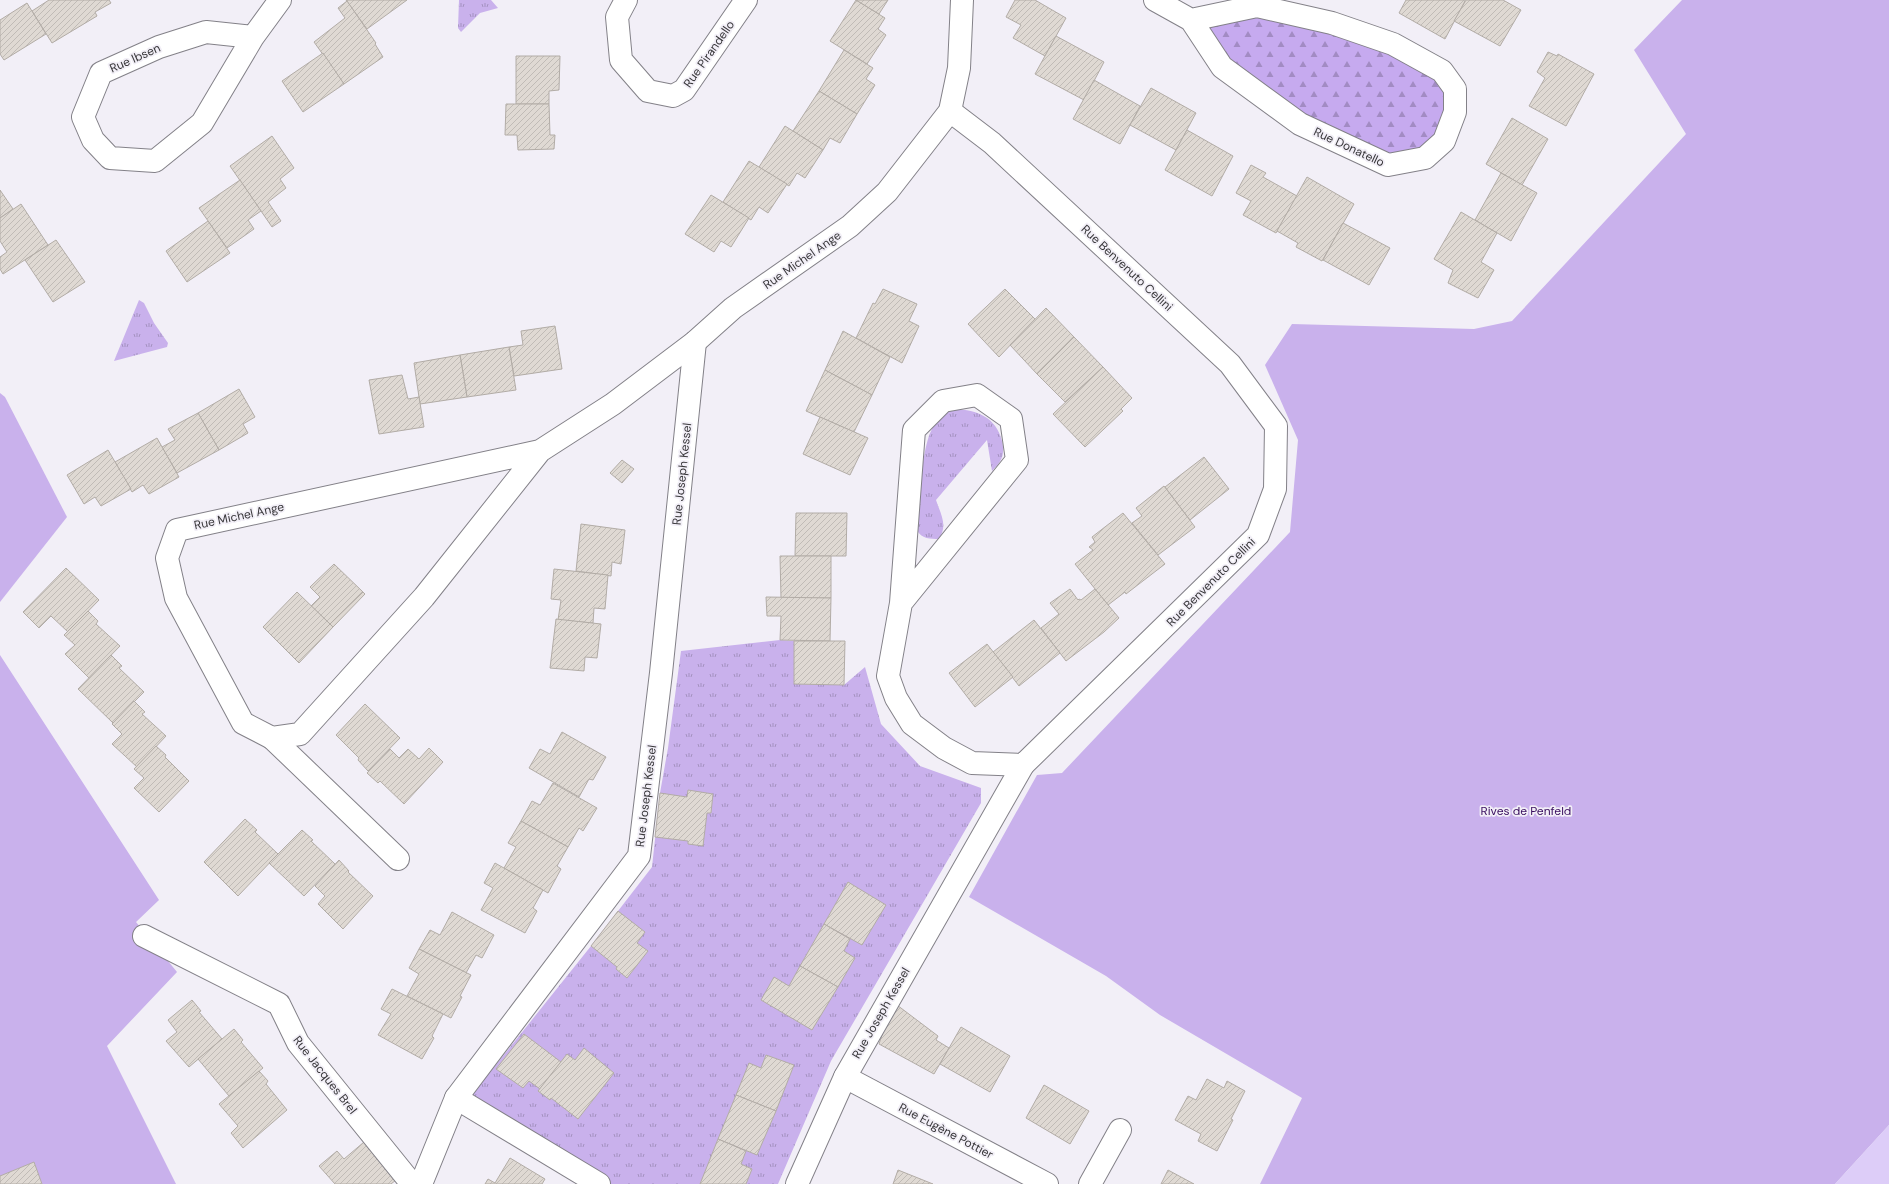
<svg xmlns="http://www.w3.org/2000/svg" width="1889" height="1184" viewBox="0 0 1889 1184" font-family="'DM Sans',sans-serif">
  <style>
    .grass { fill: url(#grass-tufts) }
    .forest { fill: url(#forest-firs) }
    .park { fill: #c9b1ec }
    .water { fill: #ddcdf8 }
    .building { fill: url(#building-hatch); stroke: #b2aca6 }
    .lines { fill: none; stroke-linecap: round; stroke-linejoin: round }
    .minor-casing { stroke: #838188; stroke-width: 24 }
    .minor { stroke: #fff; stroke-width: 22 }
    .labels { text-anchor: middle; stroke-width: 3.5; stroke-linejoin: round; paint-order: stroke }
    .street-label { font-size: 12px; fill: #38373a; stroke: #f2eff7 }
    .park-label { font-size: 12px; fill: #380d5e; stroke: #f2eff7 }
  </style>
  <defs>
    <pattern id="grass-tufts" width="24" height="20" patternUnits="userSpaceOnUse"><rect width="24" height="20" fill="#c9b1ec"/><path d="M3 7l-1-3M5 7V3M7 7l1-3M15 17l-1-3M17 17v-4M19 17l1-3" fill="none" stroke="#a491c0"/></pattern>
    <pattern id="forest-firs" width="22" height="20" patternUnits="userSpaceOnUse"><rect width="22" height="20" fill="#c6aaef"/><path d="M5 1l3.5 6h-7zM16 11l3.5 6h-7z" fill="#a28bc3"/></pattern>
    <pattern id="building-hatch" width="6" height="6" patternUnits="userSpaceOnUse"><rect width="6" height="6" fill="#dfd9d3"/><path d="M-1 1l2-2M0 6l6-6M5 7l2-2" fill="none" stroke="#c0bbb6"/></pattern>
  </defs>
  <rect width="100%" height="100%" fill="#f2eff7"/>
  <g class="grass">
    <polygon points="459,0 491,0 498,8 480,13 461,32 458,28"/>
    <polygon points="139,300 144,303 154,323 168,343 167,347 114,361"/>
    <path d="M 955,409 C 977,410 996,417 1002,441 C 1005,455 1002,461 992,471 L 987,440 L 936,500 C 941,515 948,525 939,539 C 931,539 921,539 917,530 C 919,506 921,449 932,429 C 936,420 946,412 955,409 Z"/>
    <polygon points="780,640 794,641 795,684 844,685 865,667 881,724 920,766 981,788 981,803 831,1061 778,1184 599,1184 471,1096 591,946 652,867 660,793 668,748 681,651"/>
  </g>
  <polygon class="forest" points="1257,6 1332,23 1455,89 1444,141 1388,165 1222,67 1191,20"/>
  <g class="park">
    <polygon points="1682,0 1889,0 1889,1125 1835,1184 1260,1184 1302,1098 1160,1015 1106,976 969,897 1037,775 1062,773 1290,532 1298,440 1265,365 1292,324 1474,329 1512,321 1686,134 1634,50"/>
    <polygon points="0,393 5,397 67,517 0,602"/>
    <polygon points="0,655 159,900 136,922 177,972 107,1046 176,1184 0,1184"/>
  </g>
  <polygon class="water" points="1889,1125 1889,1184 1835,1184"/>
  <g class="building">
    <polygon points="49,0 109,0 111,3 95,12 97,16 52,43 32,11"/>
    <polygon points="346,0 407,0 367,29"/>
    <polygon points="856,0 885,18 878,29 886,35 867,64 830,41"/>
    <polygon points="856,0 888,0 879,14"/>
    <polygon points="1015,0 1035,0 1066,18 1045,56 1013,38 1021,25 1006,17"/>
    <polygon points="1406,0 1463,0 1465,1 1445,39 1399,13"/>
    <polygon points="1466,0 1503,0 1521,10 1500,46 1454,21"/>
    <polygon points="347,1 376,43 375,44 383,57 344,84 314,42 345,18 338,8"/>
    <polygon points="27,3 46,34 4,60 0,54 0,20"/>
    <polygon points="1056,36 1104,62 1084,100 1035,74"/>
    <polygon points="844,50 873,68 866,79 875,85 857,114 819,91"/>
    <polygon points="1548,52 1557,56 1558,54 1594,74 1566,126 1529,106 1545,78 1537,72"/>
    <polygon points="323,53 344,84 303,112 282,81"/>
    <polygon points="516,56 560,56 559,90 549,91 549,104 516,104"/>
    <polygon points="1094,80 1140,106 1120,144 1073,119"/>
    <polygon points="1151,88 1196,113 1176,150 1130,125"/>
    <polygon points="819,91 857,114 840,143 830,138 823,150 793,131"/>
    <polygon points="506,104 549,104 550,135 555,135 554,149 518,150 517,135 505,135"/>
    <polygon points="1512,118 1548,139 1522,185 1486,164"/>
    <polygon points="785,126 823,150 805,178 797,173 789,186 759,167"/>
    <polygon points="1187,130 1233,156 1212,196 1165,170"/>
    <polygon points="272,136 294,168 280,179 286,188 268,202 281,221 272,227 230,166"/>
    <polygon points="749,161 787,184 768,213 759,207 751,220 723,202"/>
    <polygon points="1251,165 1266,173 1263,177 1297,196 1276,233 1243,215 1251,201 1236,193"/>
    <polygon points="1501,173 1537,193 1511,241 1475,220"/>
    <polygon points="1307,177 1354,204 1322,261 1296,247 1298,243 1277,231"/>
    <polygon points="240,180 261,211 248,220 254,229 227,248 199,208"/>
    <polygon points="0,190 13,209 0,218"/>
    <polygon points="711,195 749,218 731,247 721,241 714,252 685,234"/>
    <polygon points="21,204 48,245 3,274 0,269 0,257 7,252 0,241 0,218"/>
    <polygon points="1461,212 1497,233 1481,262 1494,270 1478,298 1448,283 1453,270 1434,259"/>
    <polygon points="208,221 230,253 187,282 166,251"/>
    <polygon points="1343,223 1390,248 1369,285 1323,260"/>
    <polygon points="56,240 85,282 53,302 25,260"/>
    <polygon points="883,289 917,304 909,321 919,326 902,363 856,338 873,303 875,304"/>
    <polygon points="1005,289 1035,319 999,357 968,324"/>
    <polygon points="1046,308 1074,337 1037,374 1010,345"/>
    <polygon points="555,326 562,369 514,376 509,347 523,345 521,331"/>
    <polygon points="843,331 890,357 872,395 825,370"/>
    <polygon points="1074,337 1103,367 1065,402 1037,374"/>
    <polygon points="509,347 516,390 467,397 460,355"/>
    <polygon points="460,355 467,397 420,404 414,363"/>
    <polygon points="1103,367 1132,398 1121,409 1123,411 1085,447 1053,414"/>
    <polygon points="825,370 872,395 854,432 806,411"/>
    <polygon points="402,375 408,399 419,397 424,427 379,434 369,380"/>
    <polygon points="239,389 255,417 243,424 248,433 219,450 198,413"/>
    <polygon points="198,413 219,450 177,473 162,447 175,440 168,429"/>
    <polygon points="820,417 868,438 850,475 803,454"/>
    <polygon points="157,438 179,477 149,494 143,485 132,492 115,462"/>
    <polygon points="108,450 131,489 101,506 95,497 84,504 67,475"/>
    <polygon points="1204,457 1229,489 1190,520 1165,487"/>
    <polygon points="622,460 634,469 622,483 610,473"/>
    <polygon points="1164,486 1195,527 1158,555 1132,523 1142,516 1136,508"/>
    <polygon points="796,513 847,513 846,556 795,556"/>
    <polygon points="1123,513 1165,564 1126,594 1125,592 1108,605 1075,564 1093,550 1089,547 1095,542 1092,537"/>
    <polygon points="581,524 625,530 621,564 612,562 611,576 576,571"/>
    <polygon points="780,556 831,556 831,598 781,598"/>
    <polygon points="334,564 363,592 330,624 311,606 320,597 310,587"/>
    <polygon points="66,568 99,600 68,632 51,616 39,628 23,612"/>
    <polygon points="554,569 608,575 605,609 594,608 593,623 558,620 561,600 551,599"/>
    <polygon points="1070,589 1078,600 1079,599 1081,600 1095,589 1119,618 1104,632 1066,661 1041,628 1059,614 1050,603"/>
    <polygon points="297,592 330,624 295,659 263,627"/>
    <polygon points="363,592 365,594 333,627 330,624"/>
    <polygon points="766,597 831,598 830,641 780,640 781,616 767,616"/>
    <polygon points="88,611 98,621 96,624 120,646 89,678 65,654 75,645 64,635"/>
    <polygon points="556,619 601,624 597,658 585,657 584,671 550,668"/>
    <polygon points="1034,620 1060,653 1019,686 993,652"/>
    <polygon points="330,624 333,627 299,663 295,659"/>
    <polygon points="794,641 845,641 844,685 794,684"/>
    <polygon points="987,644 1013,677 975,707 949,673"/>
    <polygon points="111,655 122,666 119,668 144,692 113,723 78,689"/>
    <polygon points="134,701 145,712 142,714 166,736 137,767 112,744 122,734 112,724"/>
    <polygon points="365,704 400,738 368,771 358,760 359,758 336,735"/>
    <polygon points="562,732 606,757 593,780 589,779 579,797 529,768 540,749 550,754"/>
    <polygon points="156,746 166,755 165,757 189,781 159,812 134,788 144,778 134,769"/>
    <polygon points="429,748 443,762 404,804 380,781 378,783 367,773 390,749 399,758 408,749 419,759"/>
    <polygon points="553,783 597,808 583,831 579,828 568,847 521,821 532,801 540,805"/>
    <polygon points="688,790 713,794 711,813 707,813 703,846 688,844 688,841 655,837 660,793 687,797"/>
    <polygon points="245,819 257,830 255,832 278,854 238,896 204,862"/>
    <polygon points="521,821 568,847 557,866 561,869 548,893 504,868 516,847 508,843"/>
    <polygon points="302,830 313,840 311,841 335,864 304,896 269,863"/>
    <polygon points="339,860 349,871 348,872 373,896 343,929 318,904 325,896 315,886"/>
    <polygon points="495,863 543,890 533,908 537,911 525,933 481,910 493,888 484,883"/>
    <polygon points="848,882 886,905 862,945 824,924"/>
    <polygon points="618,911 645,932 637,943 648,951 627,978 616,969 617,967 591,946"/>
    <polygon points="452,912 494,935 482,958 476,955 466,973 419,949 430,930 440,935"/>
    <polygon points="824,924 850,939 844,951 855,958 838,987 800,966"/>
    <polygon points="419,949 471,975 460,996 462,997 451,1018 407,996 419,974 409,968"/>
    <polygon points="800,966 838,987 812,1030 761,1000 774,977 789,986"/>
    <polygon points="392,989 443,1014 432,1036 434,1038 422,1059 378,1035 391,1014 381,1009"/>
    <polygon points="192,1000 201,1011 199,1012 222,1039 189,1067 166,1041 177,1032 168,1020"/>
    <polygon points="893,1002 938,1036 936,1040 949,1048 934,1074 879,1044"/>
    <polygon points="961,1027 1010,1056 990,1092 940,1064"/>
    <polygon points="234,1029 243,1040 241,1042 263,1068 229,1096 198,1059"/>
    <polygon points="524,1034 561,1062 540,1089 529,1081 523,1088 496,1069"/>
    <polygon points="584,1048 614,1073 578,1119 551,1098 550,1100 538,1091 567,1054 575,1060"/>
    <polygon points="766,1055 794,1065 776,1111 736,1095 749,1063 761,1068"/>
    <polygon points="259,1071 268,1081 266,1084 287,1110 243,1148 231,1133 238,1126 219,1104"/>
    <polygon points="1207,1079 1224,1088 1227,1081 1245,1091 1231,1119 1233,1120 1217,1151 1198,1141 1201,1134 1175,1120 1188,1096 1196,1100"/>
    <polygon points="1044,1085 1089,1111 1070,1144 1026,1118"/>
    <polygon points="736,1095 776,1111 757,1155 718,1139"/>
    <polygon points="718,1139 746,1151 741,1164 752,1169 746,1184 700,1184"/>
    <polygon points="364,1142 396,1180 391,1184 335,1184 319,1166 337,1151 344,1159"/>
    <polygon points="510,1158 545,1179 542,1184 485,1184 488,1179 495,1183"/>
    <polygon points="34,1162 42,1184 0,1184 0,1176"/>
    <polygon points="898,1170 933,1184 893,1184"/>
    <polygon points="1168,1170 1194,1184 1161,1184"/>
  </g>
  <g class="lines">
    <g class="minor-casing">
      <g id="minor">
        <polyline points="626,0 617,17 621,60 648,91 673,96 684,90 746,0"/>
        <polyline points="1155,0 1191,20 1222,67 1300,124 1388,165 1425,158 1444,141 1455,112 1455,89 1442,71 1393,44 1332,23 1257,6 1191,20"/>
        <polyline points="253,37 206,32 159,47 101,73 83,117 93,140 110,158 155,161 202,123 253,37 280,0"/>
        <polyline points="540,451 177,530 167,558 176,598 243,723 272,738 300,734 424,597 540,451 613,404 695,342 733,308 850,226 887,192 950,111 959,68 962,0"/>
        <polyline points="901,603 1017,460 1011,419 977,395 943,401 914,430 901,603 888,676 896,698 912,724 944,748 972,763 1023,765 1258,535 1275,489 1276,426 1230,364 992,143 950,111"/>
        <polyline points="272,738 398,859"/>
        <polyline points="144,936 279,1004 298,1043 412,1184"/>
        <polyline points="845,1077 1047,1184"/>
        <polyline points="456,1098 599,1184"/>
        <polyline points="421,1184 456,1098 639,856 661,673 695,342"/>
        <polyline points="797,1184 845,1077 1023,765"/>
        <polyline points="1090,1184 1120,1130"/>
      </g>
    </g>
    <use href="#minor" class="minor"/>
  </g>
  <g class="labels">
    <g class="street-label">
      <text transform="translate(709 54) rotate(-55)" y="4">Rue Pirandello</text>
      <text transform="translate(135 58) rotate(-24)" y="4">Rue Ibsen</text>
      <text transform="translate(1349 147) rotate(25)" y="4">Rue Donatello</text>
      <text transform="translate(802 260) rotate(-35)" y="4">Rue Michel Ange</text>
      <text transform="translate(1127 268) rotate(43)" y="4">Rue Benvenuto Cellini</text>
      <text transform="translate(682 474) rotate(-84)" y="4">Rue Joseph Kessel</text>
      <text transform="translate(239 516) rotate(-12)" y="4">Rue Michel Ange</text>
      <text transform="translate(1211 582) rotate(-45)" y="4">Rue Benvenuto Cellini</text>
      <text transform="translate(646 796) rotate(-83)" y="4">Rue Joseph Kessel</text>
      <text transform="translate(881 1013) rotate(-60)" y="4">Rue Joseph Kessel</text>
      <text transform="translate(325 1075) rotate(52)" y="4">Rue Jacques Brel</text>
      <text transform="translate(946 1131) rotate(28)" y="4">Rue Eugène Pottier</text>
    </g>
    <g class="park-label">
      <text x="1526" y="815">Rives de Penfeld</text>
    </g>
  </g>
</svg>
